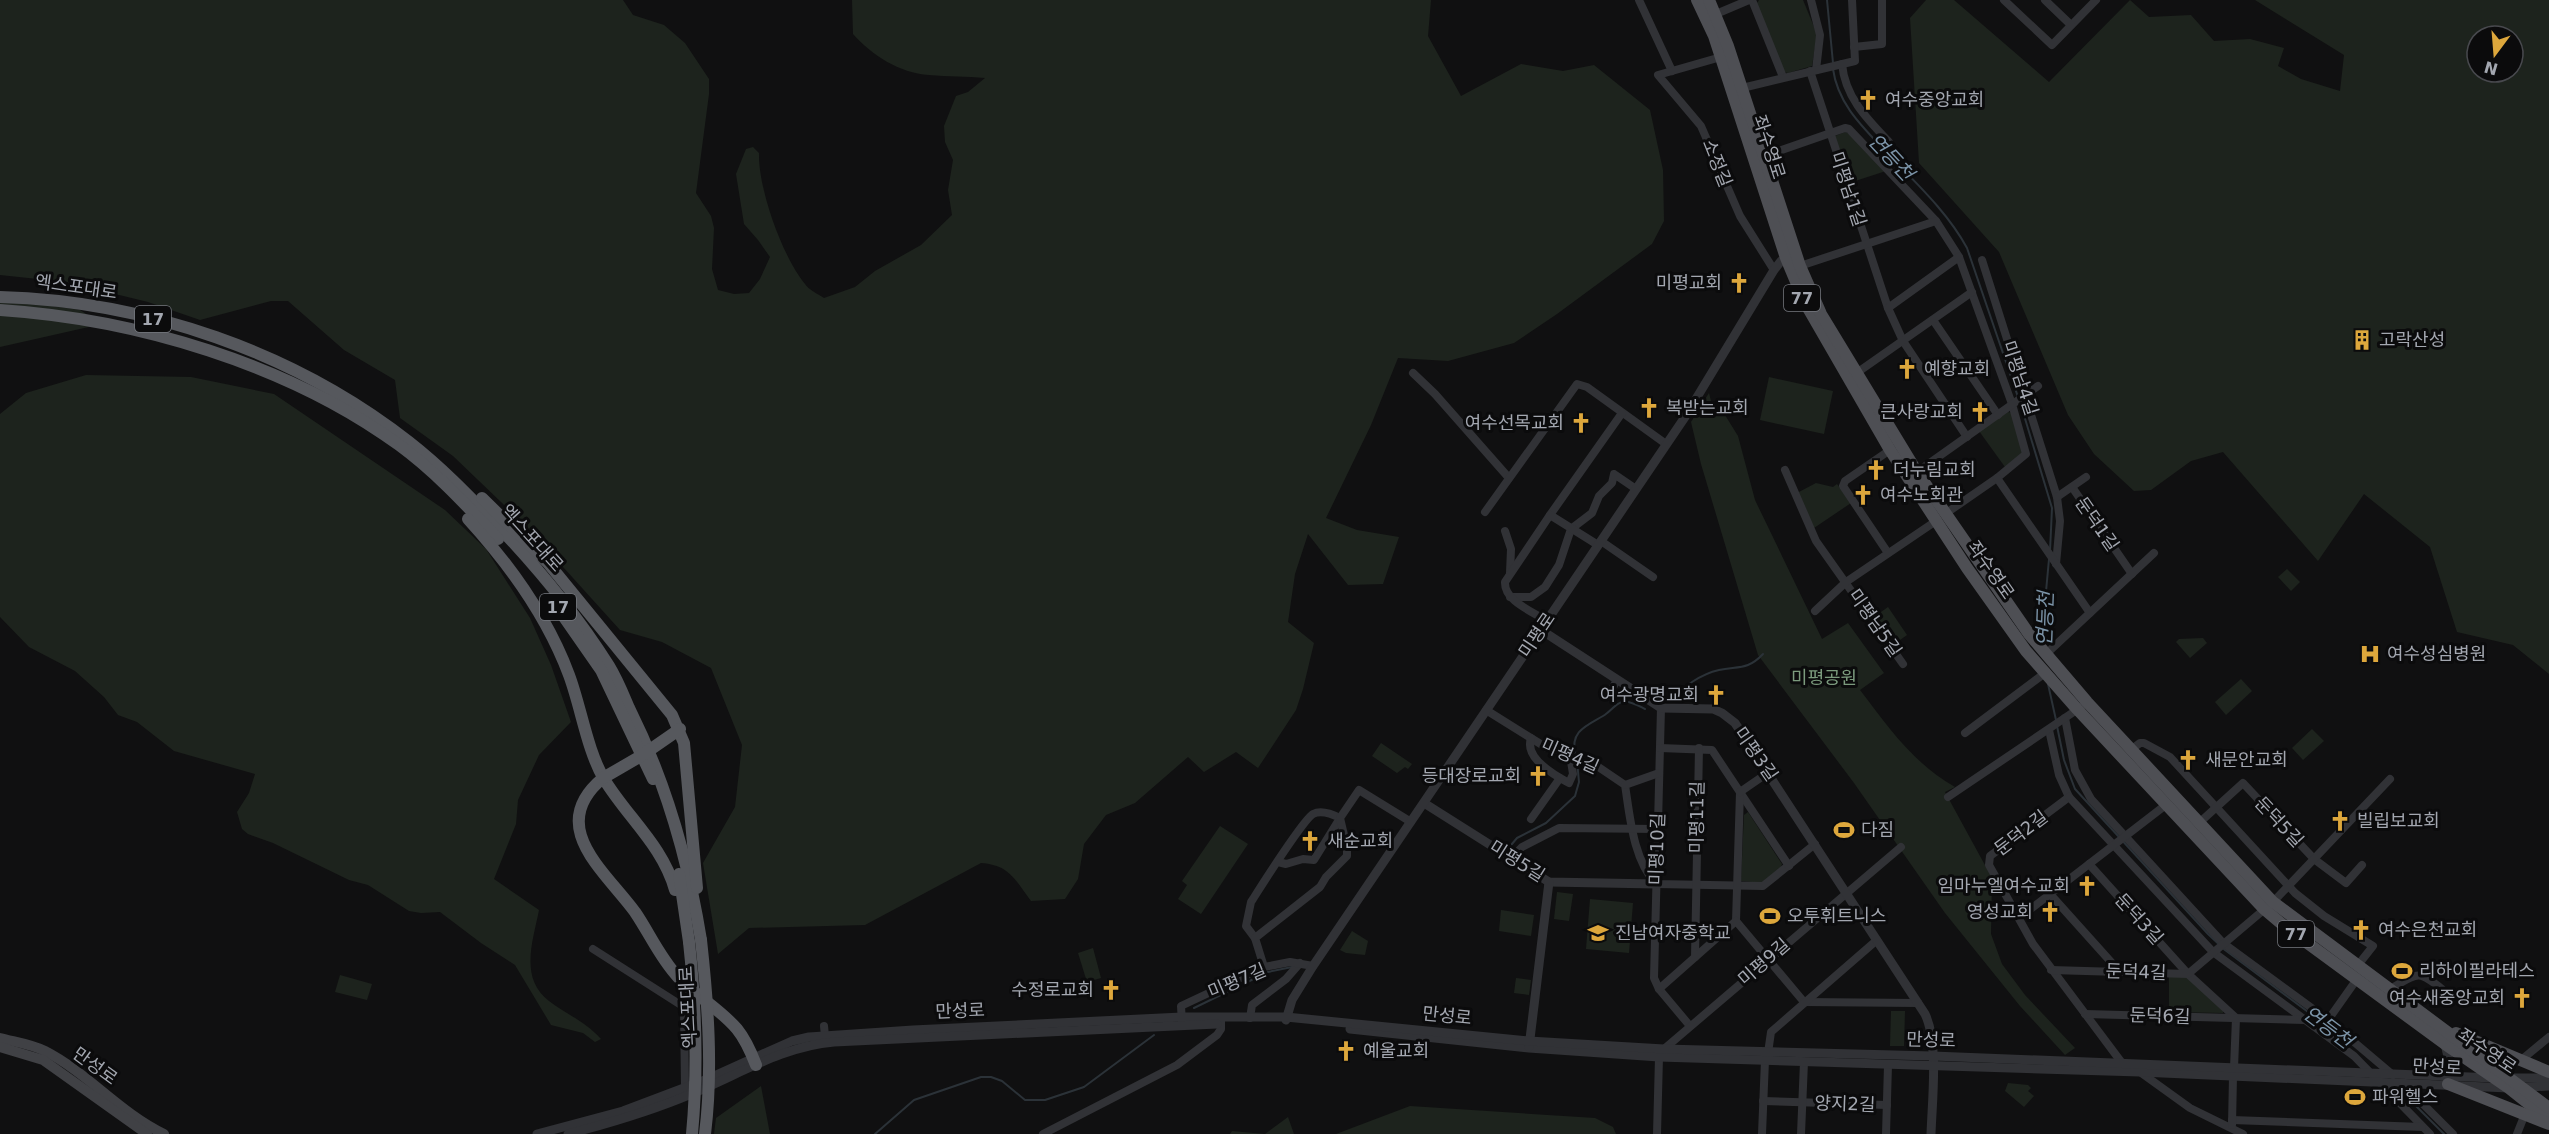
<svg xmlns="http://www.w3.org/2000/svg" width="2549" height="1134" viewBox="0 0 2549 1134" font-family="'DejaVu Sans','Noto Sans KR',sans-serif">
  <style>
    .green { fill: #1d231d; fill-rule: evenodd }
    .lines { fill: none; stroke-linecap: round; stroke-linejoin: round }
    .stream { stroke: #2b3238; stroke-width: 2 }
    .minor { stroke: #313236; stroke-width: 8 }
    .tertiary { stroke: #313236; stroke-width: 9 }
    .secondary { stroke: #404145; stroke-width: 10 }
    .primary { stroke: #4e4f54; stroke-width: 12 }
    .trunk { stroke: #56585d; stroke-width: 12 }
    .trunk-bridge { stroke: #56585d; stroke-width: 12 }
    .labels { text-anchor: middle; stroke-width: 6; stroke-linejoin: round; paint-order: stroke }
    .shield { fill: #0b0b0c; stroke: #75787f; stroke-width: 1.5 }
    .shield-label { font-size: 16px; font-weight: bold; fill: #a3a7b0 }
    .poi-label { font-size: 18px; fill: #a3a7b0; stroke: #0b0b0c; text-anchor: start }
    .street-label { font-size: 18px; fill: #a3a7b0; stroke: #0b0b0c }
    .park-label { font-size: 18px; fill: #7b9a7d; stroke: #0b0b0c }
    .water-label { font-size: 20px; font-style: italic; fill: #7c94a8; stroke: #0b0b0c }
  </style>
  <rect width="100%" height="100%" fill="#101011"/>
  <g class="green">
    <path d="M 0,0 L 623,0 L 633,15 L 664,25 L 685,43 L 709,79 L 709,94 L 696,193 L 711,216 L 714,228 L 712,269 L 718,290 L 734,294 L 749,293 L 760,279 L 770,257 L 758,240 L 744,224 L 736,174 L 746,149 L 753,147 L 759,153 C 758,188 782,256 805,284 C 809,290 818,294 824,298 L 855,287 L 875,271 L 921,245 L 952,215 L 948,190 L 953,160 L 945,142 L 944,126 L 956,96 L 968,92 L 985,78 C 967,76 948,77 929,75 C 899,73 872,55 853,34 L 852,0 L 1431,0 L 1428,36 L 1461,96 L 1521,64 L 1563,71 L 1594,65 L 1650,110 L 1663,170 L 1664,221 L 1652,244 L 1557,314 L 1514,343 L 1448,361 L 1398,358 L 1371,425 L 1326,518 L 1357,530 L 1399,537 L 1383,584 L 1348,585 L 1308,534 L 1295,574 L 1288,622 L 1314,643 L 1303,689 L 1296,710 L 1258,768 L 1236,752 L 1204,772 L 1188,757 L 1135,803 L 1106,815 L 1084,844 L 1078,879 L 1065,899 L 1031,901 C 1015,880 1010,865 981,863 L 865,925 L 749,928 L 718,954 L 703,863 L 735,807 L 742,745 L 711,668 L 662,642 L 620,630 L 526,526 L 453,456 L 400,418 L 395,380 L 344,350 L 288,301 L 271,301 L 200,320 L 148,302 L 66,282 L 0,275 Z"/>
    <polygon points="1759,0 1803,0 1817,34 1812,66 1788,73 1784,72 1756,5"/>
    <path d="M 1926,0 L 1954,0 L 2049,82 L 2130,0 L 2149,17 L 2191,15 L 2214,41 L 2250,39 L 2284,48 L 2278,66 L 2301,79 L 2340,91 L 2344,55 L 2255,0 L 2549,0 L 2549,674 L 2513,645 L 2457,632 L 2430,547 L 2364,494 L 2318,561 L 2223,452 L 2191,461 L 2151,490 L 2134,491 L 2094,454 L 2068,415 L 1999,252 L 1919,163 L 1910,18 ZM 2477,36 L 2513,36 L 2513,72 L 2477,72 Z"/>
    <polygon points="1845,132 1850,134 1886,171 1849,183 1835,136"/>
    <polygon points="0,298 80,310 102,324 0,347"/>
    <path d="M 86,375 L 191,377 L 274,394 L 445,510 L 486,549 L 530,618 L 551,665 L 571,722 L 539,755 L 518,800 L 516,824 L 494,879 L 539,910 C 533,941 519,978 549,1001 C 567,1015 585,1021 601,1039 L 595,1042 L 583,1033 L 551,1025 L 515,965 L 481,943 L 440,912 L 421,913 L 409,911 L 368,885 L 349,880 L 273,843 L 248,834 L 242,829 L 237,812 L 249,793 L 255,774 L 174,751 L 137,722 L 118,715 L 104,697 L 75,671 L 29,647 L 0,617 L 0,414 L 26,393 Z"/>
    <polygon points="1769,377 1833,391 1824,434 1760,420"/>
    <path d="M 1709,393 L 1712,405 L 1720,407 L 1738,436 L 1755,500 L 1822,639 L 1848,623 L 1884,673 L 1860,690 C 1889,728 1913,763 1955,787 L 1945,792 L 1992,878 L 1991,934 L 2002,964 L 2025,995 L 2075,1048 L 2065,1055 L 2020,1006 L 1945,913 L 1854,783 L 1758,655 L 1701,464 L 1691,422 Z"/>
    <polygon points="2008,412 2013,413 2023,453 2005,467 1979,431"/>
    <polygon points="1816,483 1833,487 1837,484 1851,503 1814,528 1797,493"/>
    <polygon points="2287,569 2300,582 2291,591 2278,577"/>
    <polygon points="1888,607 1907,635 1893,645 1874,617"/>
    <polygon points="2203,638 2207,643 2190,658 2176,642 2179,639"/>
    <polygon points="2241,679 2252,691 2226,715 2215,702"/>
    <polygon points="2312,729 2324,741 2303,760 2292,748"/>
    <polygon points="1381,743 1412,764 1408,769 1405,767 1397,773 1372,756"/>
    <polygon points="1748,812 1782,864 1780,869 1763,883 1741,881 1744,815"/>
    <polygon points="1220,826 1248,844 1201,914 1178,899 1187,885 1182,881"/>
    <polygon points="1557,892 1573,894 1569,921 1554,919"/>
    <polygon points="1590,899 1633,903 1629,953 1586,949"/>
    <polygon points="1501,910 1534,915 1531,936 1499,931"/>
    <polygon points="1352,931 1368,941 1365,955 1346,953 1340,950"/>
    <polygon points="1093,948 1101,978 1087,982 1078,953"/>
    <polygon points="340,975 372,984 367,1000 335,992"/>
    <polygon points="2169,976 2187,976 2223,1010 2223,1013 2169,1012"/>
    <polygon points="1516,978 1531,980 1529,995 1514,993"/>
    <polygon points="1891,1011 1905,1011 1904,1046 1890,1046"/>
    <polygon points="2008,1083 2028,1085 2031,1088 2028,1091 2034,1096 2024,1107 2005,1091"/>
    <polygon points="761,1086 770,1134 714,1134 716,1118"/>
    <polygon points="1410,1106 1595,1118 1613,1127 1616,1134 1336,1134"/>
    <polygon points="1288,1117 1294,1134 1230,1134 1232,1131 1265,1134"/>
  </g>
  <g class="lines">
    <g class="stream">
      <polyline points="1827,0 1833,63"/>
      <path d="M 1833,69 C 1838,106 1866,130 1890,156 C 1918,185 1948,213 1967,248 L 2018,397"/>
      <polyline points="2020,402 2052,508 2050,551"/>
      <polyline points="2044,643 2043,624 2049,559"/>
      <polyline points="2048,684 2056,720"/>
      <path d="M 1671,701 C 1682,687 1701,674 1719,670 C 1739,666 1748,670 1763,654"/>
      <polyline points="2057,726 2064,760 2075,789 2208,934 2225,950 2347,1041"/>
      <path d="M 1575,755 C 1570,731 1586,726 1603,716 C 1610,712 1615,704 1622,702 C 1630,700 1639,706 1645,709"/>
      <polyline points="1506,851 1517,838 1546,823 1575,796 1579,782 1577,761"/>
      <polyline points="1194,1008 1268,972 1292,967"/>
      <polyline points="2397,1087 2444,1134"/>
      <polyline points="875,1134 914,1100 981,1077 991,1077 1002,1081 1025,1100 1045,1100 1084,1087 1154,1035"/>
    </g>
    <g class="minor">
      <polyline points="1639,0 1672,71"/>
      <polyline points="1752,0 1783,77"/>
      <polyline points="1811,0 1820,35 1816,70"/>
      <polyline points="2004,0 2052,45 2096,0"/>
      <polyline points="2045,0 2071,25"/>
      <polyline points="1716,14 1749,0"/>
      <polyline points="1854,47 1882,44 1882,0"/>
      <polyline points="1721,57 1658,75 1701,126 1740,216 1774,270"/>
      <path d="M 1842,64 C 1845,97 1867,119 1889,142"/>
      <polyline points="1810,71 1888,308 1903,341 1967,437"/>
      <polyline points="1742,88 1855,61 1852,0"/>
      <polyline points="1764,156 1845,128 1849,129 1936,221 1959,257 2012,404 2026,454 1997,478 1945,514"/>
      <polyline points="1982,260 2057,497 2060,521 2056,564"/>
      <polyline points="1800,266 1936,221"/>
      <polyline points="1888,308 1959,257"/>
      <polyline points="1933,320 1998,415"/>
      <polyline points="1858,372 1972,292"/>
      <polyline points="1413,373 1435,394 1509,478"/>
      <polyline points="1785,470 1816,541 1903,664"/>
      <polyline points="1917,472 2038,386"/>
      <polyline points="1997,478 2090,613"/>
      <polyline points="2072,487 2132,574"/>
      <polyline points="2057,497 2086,477"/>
      <polyline points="1485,512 1577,384 1587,387 1666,444"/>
      <polyline points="1550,515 1622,413"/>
      <polyline points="1505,531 1511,549 1510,573"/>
      <polyline points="1601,541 1653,577"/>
      <polyline points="1888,553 1843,486 1845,481 1890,450"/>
      <polyline points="1510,597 1531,597 1545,587 1559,565 1571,529 1592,513 1599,496 1612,483 1614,474 1636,489"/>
      <polyline points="1815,611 1846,582 1936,521"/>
      <path d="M 1547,621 C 1532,611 1504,601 1505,582 L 1550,515 L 1598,545"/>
      <polyline points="2045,655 2154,553"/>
      <polyline points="1612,689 1617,680"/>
      <polyline points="1661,708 1654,978 1659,989 1690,1026"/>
      <path d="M 1486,710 L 1547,748 L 1591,762 L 1625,785 C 1630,817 1633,859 1656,884 L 1763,886 L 1815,844"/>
      <polyline points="2065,718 2075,770 2091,799 2223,943 2328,1020 2393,1075"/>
      <polyline points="2049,730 2059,775 2069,797 1990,856 1989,865 2033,944 2122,1063"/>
      <polyline points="1965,733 2045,673"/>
      <path d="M 1531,738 C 1524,758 1554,775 1569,783 L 1573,774 L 1570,755"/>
      <polyline points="1660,748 1712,750 1789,866"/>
      <polyline points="2132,749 2140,743 2144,743 2170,757 2295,893 2324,916 2373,946 2358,965"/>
      <polyline points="1625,785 1659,773"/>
      <polyline points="1740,792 1736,921 1804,1002"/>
      <polyline points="1740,792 1769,772"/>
      <polyline points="1948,797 2081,707"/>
      <polyline points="2069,797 2213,952 2354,1056 2430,1134"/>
      <polyline points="1531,819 1560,778"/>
      <polyline points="2199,823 2243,783 2314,859 2346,883 2362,865"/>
      <polyline points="1511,858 1522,847 1559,828 1658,829"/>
      <polyline points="2089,864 2188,974 2236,1018 2234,1068"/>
      <polyline points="2050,894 2120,972"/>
      <polyline points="2019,918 2167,804"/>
      <path d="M 1255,938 L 1246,926 L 1251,902 L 1253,899 C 1261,886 1304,819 1313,814 C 1321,810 1332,814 1340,818 L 1314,860 L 1303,859 L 1286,864 L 1278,862"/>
      <polyline points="593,949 684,1007 685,1088"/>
      <polyline points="1695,957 1699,748"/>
      <polyline points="1264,967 1255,938 1320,887 1326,877 1347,856 1347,848 1340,818 1359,790 1411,822"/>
      <polyline points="2051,970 2188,974 2273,902 2390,779"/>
      <polyline points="1659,989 1736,921"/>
      <path d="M 2390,989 C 2417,974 2416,968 2442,989"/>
      <polyline points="1804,1002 1918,1003"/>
      <polyline points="2085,1014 2304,1020"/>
      <polyline points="1250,1018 1252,1005 1286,979 1300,963"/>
      <polyline points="2328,1020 2357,979"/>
      <polyline points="1182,1023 1181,1006 1264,967 1290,962 1313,966"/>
      <polyline points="824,1026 825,1036"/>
      <polyline points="2520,1061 2549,1037"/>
      <polyline points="2140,1072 2190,1108 2243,1134"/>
      <polyline points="2402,1083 2453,1134"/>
      <polyline points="1763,1101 1887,1105"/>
      <polyline points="2232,1120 2422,1127"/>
      <polyline points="2232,1125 2233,1076"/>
      <polyline points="1043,1134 1177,1065 1217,1035 1221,1029 1221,1018"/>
      <polyline points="1657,1134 1659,1057 1664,1049 1901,847"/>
      <polyline points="1762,1134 1765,1060 1768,1053 1771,1032 1877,940"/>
      <polyline points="1801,1134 1804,1062"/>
      <polyline points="1886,1134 1888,1065"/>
      <polyline points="2517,1134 2525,1114"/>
    </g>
    <g class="tertiary">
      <path d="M 1541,630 L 1661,708 L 1713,709 L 1722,713 L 1735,723 L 1925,1014 C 1939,1043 1932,1101 1931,1134"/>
      <polyline points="1424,803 1549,882 1656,884"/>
      <polyline points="1286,1020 1292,1000 1313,966 1685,417 1774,270 1781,261 1791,256"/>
      <polyline points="1350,1029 1529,1048 1659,1057 2140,1072 2509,1088 2549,1086"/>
      <polyline points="1529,1047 1549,882"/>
      <polyline points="2442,1076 2449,1061 2445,1044"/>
      <polyline points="2509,1078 2549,1078"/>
      <polyline points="537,1134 623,1111 705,1080 792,1041 809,1037 913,1030 1182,1017 1286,1017 1529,1041 1664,1049 1933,1056 2495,1078"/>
      <path d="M 568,1134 C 610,1123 651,1111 691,1094 C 738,1075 783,1046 834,1042 L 1217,1024"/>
    </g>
    <g class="secondary">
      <path d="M 0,1038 C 15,1042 31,1044 45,1051 C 88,1073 120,1113 164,1134"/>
      <polyline points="0,1047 43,1060 147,1134"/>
    </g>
    <g class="primary">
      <polyline points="1697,0 1714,36 1786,258 1804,301 1890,450 1967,568 2026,651 2077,709 2264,909 2283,925 2445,1044 2509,1088 2549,1120"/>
      <polyline points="1709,0 1728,46 1800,266 1821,314 1917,472 2029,634 2087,702 2273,902 2549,1108"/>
      <polyline points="2456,1033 2549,1072"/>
      <polyline points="2448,1084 2549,1124"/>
    </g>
    <g class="trunk">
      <path d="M 0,297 C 146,301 294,352 409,442 C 441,467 468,495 496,524 C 538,568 577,615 609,666 C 617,679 623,694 629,708 C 666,782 688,859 701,940"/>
      <path d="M 0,310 C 136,319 288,364 399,445 C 436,472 467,506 498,539"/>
      <polyline points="482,498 548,563 672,715 684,743 697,888"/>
      <path d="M 468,519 C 510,565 547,616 569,675 C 581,707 587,750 604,779 C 627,817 663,846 675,890"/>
      <polyline points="555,604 601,670 653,779"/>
      <path d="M 603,778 C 545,826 605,871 635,912 C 650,934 660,958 678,977 C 696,996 720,1009 737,1029 C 746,1040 751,1052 756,1065"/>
      <polyline points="679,874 689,942"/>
    </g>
    <g class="trunk-bridge">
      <polyline points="603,778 641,756 680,729"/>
      <path d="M 701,940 C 708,1004 713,1070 705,1134"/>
      <path d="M 689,942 C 696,1006 698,1070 692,1134"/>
    </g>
  </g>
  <defs>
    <g id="church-bare" transform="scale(1.62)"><path d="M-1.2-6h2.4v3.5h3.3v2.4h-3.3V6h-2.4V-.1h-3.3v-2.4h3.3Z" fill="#dda73c" stroke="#0b0b0c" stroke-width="2.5" paint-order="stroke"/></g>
    <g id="building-bare" transform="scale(1.62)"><path d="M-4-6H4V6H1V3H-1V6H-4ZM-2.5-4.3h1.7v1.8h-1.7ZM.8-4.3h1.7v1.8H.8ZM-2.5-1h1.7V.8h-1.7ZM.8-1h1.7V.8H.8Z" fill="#dda73c" stroke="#0b0b0c" stroke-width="2.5" paint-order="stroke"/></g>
    <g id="hospital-bare" transform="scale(1.62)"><path d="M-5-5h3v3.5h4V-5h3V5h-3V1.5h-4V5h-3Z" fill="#dda73c" stroke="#0b0b0c" stroke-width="2.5" paint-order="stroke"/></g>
    <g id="stadium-bare" transform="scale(1.62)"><path d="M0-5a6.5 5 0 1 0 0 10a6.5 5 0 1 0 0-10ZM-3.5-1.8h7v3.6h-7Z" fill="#dda73c" stroke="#0b0b0c" stroke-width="2.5" paint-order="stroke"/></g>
    <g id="school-bare" transform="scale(1.62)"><path d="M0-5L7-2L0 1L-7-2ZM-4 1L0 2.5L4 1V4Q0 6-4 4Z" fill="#dda73c" stroke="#0b0b0c" stroke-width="2.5" paint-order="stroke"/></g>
  </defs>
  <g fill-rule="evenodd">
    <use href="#church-bare" x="1868" y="100"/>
    <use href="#church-bare" x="1739" y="283"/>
    <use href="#building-bare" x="2362" y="340"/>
    <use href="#church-bare" x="1907" y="369"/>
    <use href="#church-bare" x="1649" y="408"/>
    <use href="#church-bare" x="1980" y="412"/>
    <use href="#church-bare" x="1581" y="423"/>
    <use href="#church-bare" x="1876" y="470"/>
    <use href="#church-bare" x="1863" y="495"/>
    <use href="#hospital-bare" x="2370" y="654"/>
    <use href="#church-bare" x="1716" y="695"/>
    <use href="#church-bare" x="2188" y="760"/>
    <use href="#church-bare" x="1538" y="776"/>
    <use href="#church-bare" x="2340" y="821"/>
    <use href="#stadium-bare" x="1844" y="830"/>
    <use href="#church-bare" x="1310" y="841"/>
    <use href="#church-bare" x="2087" y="886"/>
    <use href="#church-bare" x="2050" y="912"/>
    <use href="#stadium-bare" x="1770" y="916"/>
    <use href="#church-bare" x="2361" y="930"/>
    <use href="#school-bare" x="1598" y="933"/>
    <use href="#stadium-bare" x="2402" y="971"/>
    <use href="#church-bare" x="1111" y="990"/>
    <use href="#church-bare" x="2522" y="998"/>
    <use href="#church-bare" x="1346" y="1051"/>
    <use href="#stadium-bare" x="2355" y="1097"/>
  </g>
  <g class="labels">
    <g class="shield">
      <rect x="1784" y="285" width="36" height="26" rx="4.5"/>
      <rect x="135" y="306" width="36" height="26" rx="4.5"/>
      <rect x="540" y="594" width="36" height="26" rx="4.5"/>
      <rect x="2278" y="921" width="36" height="26" rx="4.5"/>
    </g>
    <g class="shield-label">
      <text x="1802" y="304">77</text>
      <text x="153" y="325">17</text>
      <text x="558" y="613">17</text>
      <text x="2296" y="940">77</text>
    </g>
    <g class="poi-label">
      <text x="1885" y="106">여수중앙교회</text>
      <text x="1722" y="289" text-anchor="end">미평교회</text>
      <text x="2379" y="346">고락산성</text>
      <text x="1924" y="375">예향교회</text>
      <text x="1666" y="414">복받는교회</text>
      <text x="1963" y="418" text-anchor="end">큰사랑교회</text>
      <text x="1564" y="429" text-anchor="end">여수선목교회</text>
      <text x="1893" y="476">더누림교회</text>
      <text x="1880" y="501">여수노회관</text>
      <text x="2387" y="660">여수성심병원</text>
      <text x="1699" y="701" text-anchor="end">여수광명교회</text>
      <text x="2205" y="766">새문안교회</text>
      <text x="1521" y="782" text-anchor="end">등대장로교회</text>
      <text x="2357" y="827">빌립보교회</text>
      <text x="1861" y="836">다짐</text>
      <text x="1327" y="847">새순교회</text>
      <text x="2070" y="892" text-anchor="end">임마누엘여수교회</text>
      <text x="2033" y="918" text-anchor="end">영성교회</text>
      <text x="1787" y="922">오투휘트니스</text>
      <text x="2378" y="936">여수은천교회</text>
      <text x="1615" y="939">진남여자중학교</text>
      <text x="2419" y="977">리하이필라테스</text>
      <text x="1094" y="996" text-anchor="end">수정로교회</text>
      <text x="2505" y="1004" text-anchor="end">여수새중앙교회</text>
      <text x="1363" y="1057">예울교회</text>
      <text x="2372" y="1103">파워헬스</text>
    </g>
    <g class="street-label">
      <text transform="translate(1769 147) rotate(72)" y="6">좌수영로</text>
      <text transform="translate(1717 163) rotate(68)" y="6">소정길</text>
      <text transform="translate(1848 189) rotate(72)" y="6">미평남1길</text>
      <text transform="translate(76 287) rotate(8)" y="6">엑스포대로</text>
      <text transform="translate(2020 378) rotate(72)" y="6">미평남4길</text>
      <text transform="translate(2097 524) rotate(55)" y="6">둔덕1길</text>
      <text transform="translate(532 538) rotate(48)" y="6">엑스포대로</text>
      <text transform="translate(1991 570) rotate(55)" y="6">좌수영로</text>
      <text transform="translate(1875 623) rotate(55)" y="6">미평남5길</text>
      <text transform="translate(1537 635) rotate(-56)" y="6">미평로</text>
      <text transform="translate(1756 754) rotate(55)" y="6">미평3길</text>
      <text transform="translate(1570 756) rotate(24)" y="6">미평4길</text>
      <text transform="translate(1697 817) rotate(-89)" y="6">미평11길</text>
      <text transform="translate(2279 822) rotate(47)" y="6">둔덕5길</text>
      <text transform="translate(2021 833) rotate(-37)" y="6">둔덕2길</text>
      <text transform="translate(1657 849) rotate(-88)" y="6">미평10길</text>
      <text transform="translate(1517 861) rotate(32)" y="6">미평5길</text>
      <text transform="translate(2139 919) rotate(48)" y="6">둔덕3길</text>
      <text transform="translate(1764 962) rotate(-41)" y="6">미평9길</text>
      <text transform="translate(2136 972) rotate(2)" y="6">둔덕4길</text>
      <text transform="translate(1237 981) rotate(-23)" y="6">미평7길</text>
      <text transform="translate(688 1007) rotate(-93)" y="6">엑스포대로</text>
      <text transform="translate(960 1011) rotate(-2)" y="6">만성로</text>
      <text transform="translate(1447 1016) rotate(6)" y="6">만성로</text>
      <text transform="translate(2160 1016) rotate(2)" y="6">둔덕6길</text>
      <text transform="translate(1931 1040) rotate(2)" y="6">만성로</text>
      <text transform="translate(2487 1051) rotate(34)" y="6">좌수영로</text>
      <text transform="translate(95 1066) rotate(36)" y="6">만성로</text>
      <text transform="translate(2437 1067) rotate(3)" y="6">만성로</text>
      <text transform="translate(1845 1104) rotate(2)" y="6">양지2길</text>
    </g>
    <g class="park-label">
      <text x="1824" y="684">미평공원</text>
    </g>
    <g class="water-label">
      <text transform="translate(1891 157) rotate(47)" y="7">연등천</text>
      <text transform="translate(2045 619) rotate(-88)" y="7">연등천</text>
      <text transform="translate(2328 1027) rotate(37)" y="7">연등천</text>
    </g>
  </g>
  <g transform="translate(2495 54) rotate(196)"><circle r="28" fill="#0b0b0c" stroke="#48494e" stroke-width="1.5"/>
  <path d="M0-4.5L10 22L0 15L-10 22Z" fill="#dda73c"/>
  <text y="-9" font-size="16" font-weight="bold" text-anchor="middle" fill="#a3a7b0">N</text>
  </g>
</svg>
